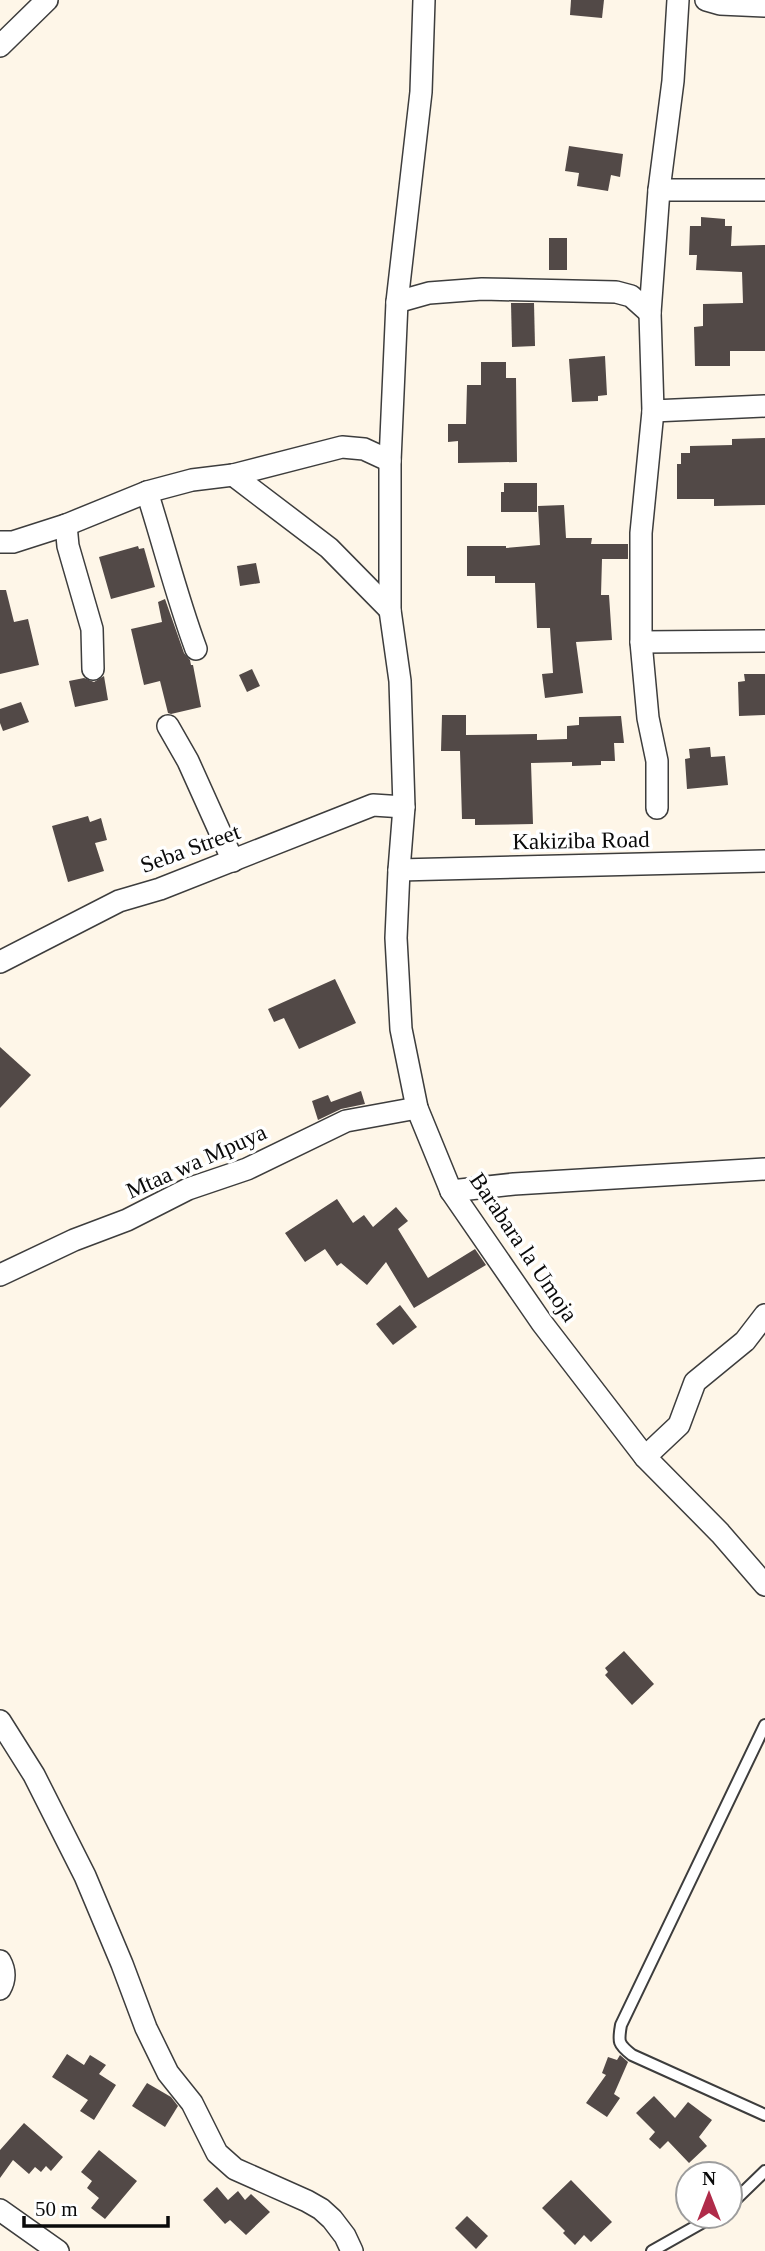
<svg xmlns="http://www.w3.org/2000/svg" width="765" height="2251" viewBox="0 0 765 2251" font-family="Georgia,serif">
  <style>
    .building { fill: #524947 }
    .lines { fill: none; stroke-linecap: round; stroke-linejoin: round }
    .lane-casing { stroke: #3d3d3d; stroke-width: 14 }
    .street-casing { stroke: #3d3d3d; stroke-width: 24 }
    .lane { stroke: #fff; stroke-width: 10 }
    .street { stroke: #fff; stroke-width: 21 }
    .labels { text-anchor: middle; stroke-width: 7; stroke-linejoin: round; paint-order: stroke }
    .street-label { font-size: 23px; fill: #0a0a0a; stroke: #fff }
  </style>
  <rect width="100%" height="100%" fill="#fef6e8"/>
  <g class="building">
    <polygon points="571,0 604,0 602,18 570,15"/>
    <polygon points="569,146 623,154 620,177 611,175 608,191 577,186 579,173 565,171"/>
    <polygon points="701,217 725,219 725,226 732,226 731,246 765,245 765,351 730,351 730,366 695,366 694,327 703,326 703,304 743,303 742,272 696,270 697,255 689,255 690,226 701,226"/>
    <rect x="549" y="238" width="18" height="32"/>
    <polygon points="511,303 534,303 535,346 512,347"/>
    <polygon points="605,356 607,395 598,396 598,401 572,402 569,359"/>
    <polygon points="481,362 506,362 506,378 516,378 517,462 458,463 458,441 448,442 448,424 466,424 467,385 481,385"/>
    <polygon points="765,438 765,505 714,506 714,499 677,499 677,464 681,464 681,453 690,453 690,446 732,445 732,439"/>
    <polygon points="504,483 537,483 537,512 501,512 501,492 504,492"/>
    <polygon points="564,505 566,538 592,538 591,544 628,544 628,559 602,559 601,595 609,595 612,640 576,642 583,693 545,698 542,674 553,673 550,628 537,628 535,583 495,583 495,576 467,576 467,546 506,546 506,548 540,545 538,506"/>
    <polygon points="138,546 139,549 144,548 155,587 111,599 99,557"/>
    <polygon points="256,563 260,583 240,586 237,566"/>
    <polygon points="0,590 6,590 14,622 28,619 39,665 0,674"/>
    <polygon points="165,599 184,653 190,660 191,665 193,665 201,707 171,714 168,713 160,681 144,685 131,629 162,622 158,602"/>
    <polygon points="252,669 260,686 247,692 239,675"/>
    <polygon points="744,674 765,674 765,715 739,716 738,682 745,681"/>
    <polygon points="104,676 108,700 75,707 69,681 84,678 94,682"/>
    <polygon points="21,702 29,722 3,731 0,723 0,709"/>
    <polygon points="442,715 466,715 466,735 537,734 537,740 567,739 567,726 579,725 579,717 621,716 624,743 614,743 615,761 601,761 601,765 572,766 572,762 531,763 533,824 475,825 475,819 462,819 460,751 441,751"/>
    <polygon points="710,747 711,757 725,756 728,785 687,789 685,759 690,758 689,749"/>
    <polygon points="88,816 90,822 101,818 107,840 95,843 104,871 68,882 52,826"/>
    <polygon points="335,979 356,1023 299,1049 284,1018 274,1022 268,1009"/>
    <polygon points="0,1047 31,1075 0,1108"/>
    <polygon points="361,1091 365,1104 341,1109 318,1120 312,1101 328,1095 331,1102"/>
    <polygon points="337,1199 353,1223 364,1215 373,1227 396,1207 408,1221 398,1229 428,1278 475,1249 486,1265 414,1308 386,1262 367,1285 341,1263 337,1266 325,1249 305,1262 285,1233"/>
    <polygon points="400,1305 417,1327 393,1345 376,1324"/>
    <polygon points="624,1651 654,1684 632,1705 605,1675 608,1672 605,1668"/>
    <polygon points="67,2054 84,2065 90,2055 106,2065 99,2074 116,2085 94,2120 80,2111 88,2100 52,2077"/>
    <polygon points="620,2055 628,2062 614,2094 620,2098 607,2117 586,2103 606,2075 602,2073 608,2057 617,2060"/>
    <polygon points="147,2083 171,2097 178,2106 165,2127 132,2106"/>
    <polygon points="654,2096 675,2118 688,2102 712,2120 699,2137 707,2146 689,2163 668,2141 660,2149 649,2139 655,2132 636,2113"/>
    <polygon points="24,2123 63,2157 51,2171 46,2166 41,2172 35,2167 29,2174 13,2160 0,2178 0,2150"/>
    <polygon points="99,2150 137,2181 105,2219 91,2208 99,2198 87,2188 92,2181 81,2172"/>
    <polygon points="571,2180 612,2222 591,2242 584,2235 575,2245 563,2233 565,2231 542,2208"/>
    <polygon points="217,2187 228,2200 238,2191 245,2200 251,2194 270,2212 246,2235 230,2220 225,2224 203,2200"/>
    <polygon points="467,2216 488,2236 476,2249 455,2228"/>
  </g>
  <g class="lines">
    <g class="lane-casing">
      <g id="lane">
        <path d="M 765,1725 L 621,2025 C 618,2042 618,2044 632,2055 L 765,2115"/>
        <polyline points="730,2205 765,2171"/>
        <polyline points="652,2251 714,2216"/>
      </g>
    </g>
    <g class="street-casing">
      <g id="street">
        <polyline points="424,0 421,92 397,302 390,461 390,610 400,681 404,807 399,870 396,938 401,1029 417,1108 451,1191 542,1323 645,1457 720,1533 765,1585"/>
        <polyline points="706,0 720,4 765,6"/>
        <polyline points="0,46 47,0"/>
        <polyline points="659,190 765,190"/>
        <polyline points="397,302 429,293 482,289 616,292 631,296 650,313"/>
        <polyline points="653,411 765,406"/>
        <polyline points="233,475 329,548 390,610"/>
        <path d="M 147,492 C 164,545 177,598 196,649"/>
        <polyline points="66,525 68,546 92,629 93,669"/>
        <polyline points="0,542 13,542 66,525 147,492 192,480 233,475 342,447 364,449 390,461"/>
        <polyline points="641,642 765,641"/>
        <polyline points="168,726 188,761 233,861"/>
        <polyline points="657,808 657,761 648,718 641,642 641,533 653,411 650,313 659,190 673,81 678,0"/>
        <polyline points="399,870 765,861"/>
        <polyline points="0,962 119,901 160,889 373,805 404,807"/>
        <polyline points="451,1191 514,1184 765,1169"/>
        <polyline points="0,1275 74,1240 127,1220 188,1189 247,1169 346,1121 417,1108"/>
        <polyline points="645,1457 679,1425 695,1382 745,1341 765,1315"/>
        <polyline points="0,1721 34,1775 85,1876 122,1964 146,2028 168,2073 192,2103 217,2153 235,2169 307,2201 321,2209 332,2219 345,2236 352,2251"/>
        <path d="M 0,1961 C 5,1970 5,1980 0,1989"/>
        <polyline points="0,2210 58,2251"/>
      </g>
    </g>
    <use href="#lane" class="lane"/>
    <use href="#street" class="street"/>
  </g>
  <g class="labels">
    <g class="street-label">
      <text transform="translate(581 840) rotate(-1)" y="8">Kakiziba Road</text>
      <text transform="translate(190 848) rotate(-20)" y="8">Seba Street</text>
      <text transform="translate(196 1161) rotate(-24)" y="8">Mtaa wa Mpuya</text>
      <text transform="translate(524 1247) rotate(56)" y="8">Barabara la Umoja</text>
    </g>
  </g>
  <g transform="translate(709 2195)"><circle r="33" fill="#ffffff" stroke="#9d9d9d" stroke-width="2"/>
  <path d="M0-5L12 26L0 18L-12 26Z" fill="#b02b49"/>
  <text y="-10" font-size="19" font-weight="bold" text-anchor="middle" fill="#0a0a0a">N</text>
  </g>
  <path d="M24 2216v10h144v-10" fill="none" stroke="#0a0a0a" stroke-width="3.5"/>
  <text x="35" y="2216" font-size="21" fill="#0a0a0a" stroke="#ffffff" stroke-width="5" paint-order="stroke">50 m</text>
</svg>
